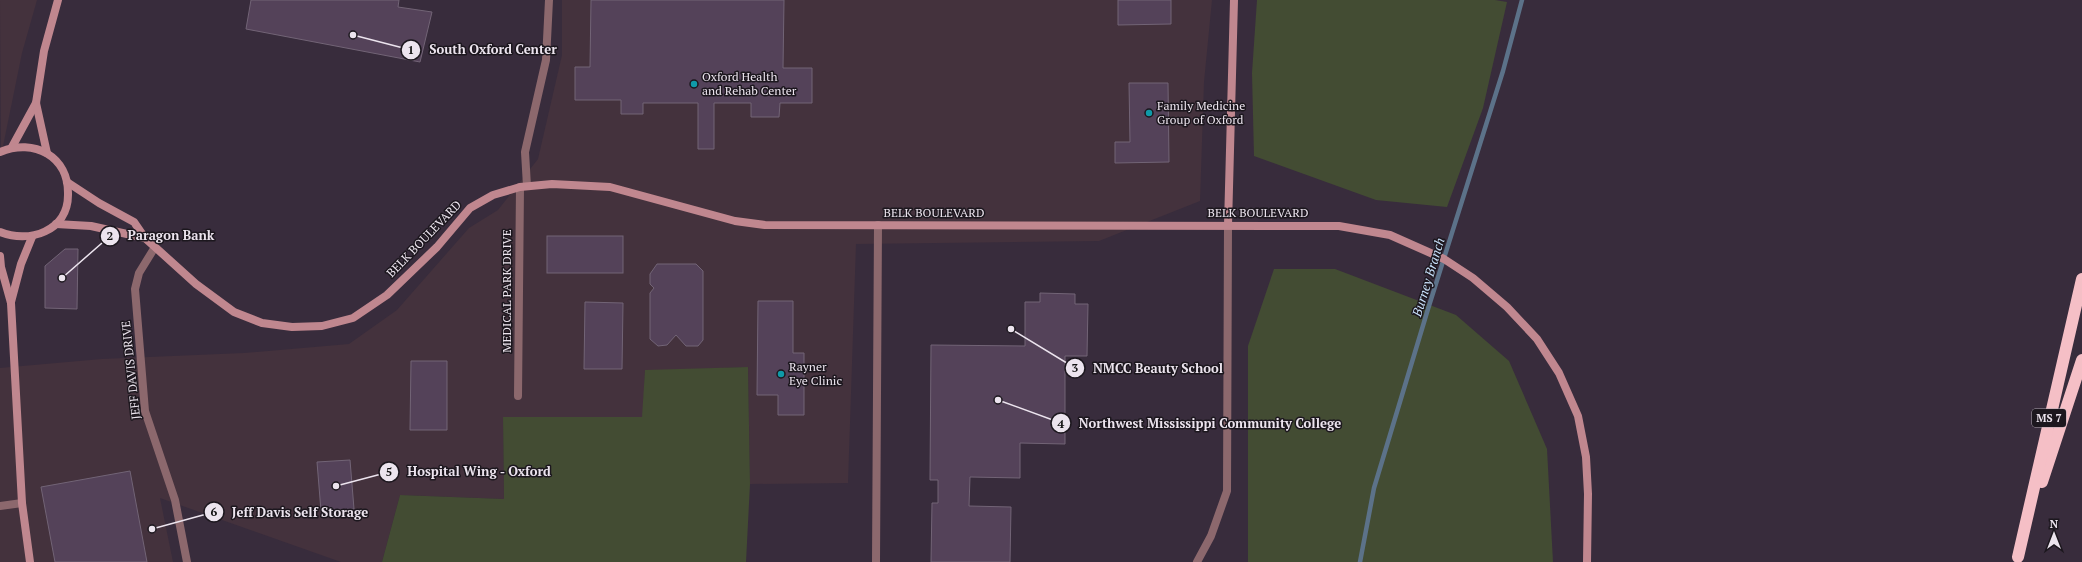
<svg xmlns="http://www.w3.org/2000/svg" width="2082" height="562" viewBox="0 0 2082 562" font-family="'PT Serif',serif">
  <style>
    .commercial { fill: #44323d }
    .green { fill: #434c33 }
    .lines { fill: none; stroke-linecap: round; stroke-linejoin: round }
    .stream { stroke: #5c7289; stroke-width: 4.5 }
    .building { fill: #544259; stroke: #726476 }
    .lane { stroke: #8c686d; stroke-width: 8 }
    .street { stroke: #8c686d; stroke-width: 8 }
    .secondary { stroke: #c0878f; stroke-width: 8 }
    .highway { stroke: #f5bfc6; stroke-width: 12 }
    .culture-dot { fill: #0f9aa8; stroke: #1c171e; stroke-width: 1.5 }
    .labels { text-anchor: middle; stroke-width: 3; stroke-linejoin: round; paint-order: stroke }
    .shield { fill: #1c171e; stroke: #aea6b0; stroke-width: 1 }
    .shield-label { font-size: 11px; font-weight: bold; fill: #ece4ee }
    .poi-label { font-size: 12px; fill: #ece4ee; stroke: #1c171e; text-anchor: start }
    .street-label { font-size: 12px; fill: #ece4ee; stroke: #1c171e }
    .water-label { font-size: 13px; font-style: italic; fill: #cae2fc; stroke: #1c171e }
    .leader { fill: none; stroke: #ece4ee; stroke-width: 1.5 }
    .callout-dot { fill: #ece4ee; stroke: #1c171e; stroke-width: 1.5 }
    .mark-label { font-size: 12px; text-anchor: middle; font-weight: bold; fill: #111 }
    .callout-label { font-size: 13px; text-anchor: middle; font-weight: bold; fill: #ece4ee; stroke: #1c171e; stroke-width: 3; stroke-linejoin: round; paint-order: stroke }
  </style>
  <rect width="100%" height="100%" fill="#382c3c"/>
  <g class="commercial">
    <polygon points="0,0 37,0 22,53 1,156"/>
    <polygon points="562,0 1212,0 1204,82 1200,201 1099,241 856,244 848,483 750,484 748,367 645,371 643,417 503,417 504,499 400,495 382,562 341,562 160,498 173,562 0,562 0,368 102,359 244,353 349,344 397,310 469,228 498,210 538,159 562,55"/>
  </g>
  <g class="green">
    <polygon points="1257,0 1495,0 1507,2 1483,108 1447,207 1376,200 1254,156 1252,73"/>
    <polygon points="1274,269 1335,269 1456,315 1509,361 1547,449 1553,562 1248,562 1248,346"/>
    <polygon points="748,367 750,484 746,562 382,562 400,495 504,499 503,417 642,417 645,370"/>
  </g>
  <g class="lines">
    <polyline class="stream" points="1360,562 1374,488 1428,309 1503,71 1522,0"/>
  </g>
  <g class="building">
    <polygon points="251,0 399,0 398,7 432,12 420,62 246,29"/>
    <polygon points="591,0 784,0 783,68 812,68 812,103 780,103 779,117 751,117 751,103 714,103 714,149 698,149 698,103 643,103 643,114 621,114 621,100 575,100 575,67 590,67"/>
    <polygon points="1118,0 1171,0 1171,24 1118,25"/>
    <polygon points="1129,83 1168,83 1169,162 1115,163 1115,142 1130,142"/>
    <rect x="547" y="236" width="76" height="37"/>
    <polygon points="65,249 78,249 77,309 45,308 45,266"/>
    <polygon points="657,264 696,264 703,271 703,340 698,346 686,346 676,335 667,345 658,346 650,339 650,293 654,288 650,284 650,274"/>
    <polygon points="1040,293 1075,294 1075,304 1088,304 1087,356 1065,356 1065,444 1020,443 1020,478 970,477 969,506 1011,507 1010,562 931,562 932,503 938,503 938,480 930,480 931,345 1025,346 1025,302 1040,302"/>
    <polygon points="758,301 793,301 793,353 804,353 804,415 778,415 778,395 757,395"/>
    <polygon points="585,302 623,303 622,369 584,369"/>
    <polygon points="411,361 447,361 447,430 410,430"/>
    <polygon points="350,460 354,509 321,511 317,462"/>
    <polygon points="130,471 147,562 55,562 41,487"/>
  </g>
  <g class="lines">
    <g class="lane">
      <polyline points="527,186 525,152 546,60 549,0"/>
      <polyline points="876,562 878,225"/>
    </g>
    <g class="street">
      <polyline points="155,247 139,273 135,289 145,411 175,500 187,562"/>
      <polyline points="518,396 520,187"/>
      <polyline points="0,506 22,503"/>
      <polyline points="1197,562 1211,536 1227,491 1228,225"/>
    </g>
    <g class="secondary">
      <polyline points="12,147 36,103"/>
      <path d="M 0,152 C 34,138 69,156 68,195 C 68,231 29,244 0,232"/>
      <polyline points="47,153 36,103 44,51 58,0"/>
      <polyline points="67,182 99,203 134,222 145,238 196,284 234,312 262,323 292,327 322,326 353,318 387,295 437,247 470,208 493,195 520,187 552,184 610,187 735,221 765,225 1339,226 1390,235 1444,259 1473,278 1507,307 1537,339 1559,373 1578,416 1586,457 1588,494 1587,562"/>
      <polyline points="56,224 91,226 145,238"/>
      <polyline points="1228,225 1234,0"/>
      <polyline points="0,256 1,267 11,303 22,503 30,562"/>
      <polyline points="11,302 21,264 32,237"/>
    </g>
    <g class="highway">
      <polyline points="2042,482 2082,360"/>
      <polyline points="2018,557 2082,279"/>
    </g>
  </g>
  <g class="culture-dot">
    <circle cx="694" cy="84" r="4"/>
    <circle cx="1149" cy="113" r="4"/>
    <circle cx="781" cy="374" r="4"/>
  </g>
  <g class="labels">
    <rect class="shield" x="2032" y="409" width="34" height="18" rx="3"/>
    <g class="shield-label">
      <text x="2049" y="422">MS 7</text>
    </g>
    <g class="poi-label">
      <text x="702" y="81">Oxford Health<tspan x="702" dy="14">and Rehab Center</tspan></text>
      <text x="1157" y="110">Family Medicine<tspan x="1157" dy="14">Group of Oxford</tspan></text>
      <text x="789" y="371">Rayner<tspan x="789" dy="14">Eye Clinic</tspan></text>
    </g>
    <g class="street-label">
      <text x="934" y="217">BELK BOULEVARD</text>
      <text x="1258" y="217">BELK BOULEVARD</text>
      <text transform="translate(424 239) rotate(-46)" y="4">BELK BOULEVARD</text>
      <text transform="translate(507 291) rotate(-90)" y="4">MEDICAL PARK DRIVE</text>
      <text transform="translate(131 370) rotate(-96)" y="4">JEFF DAVIS DRIVE</text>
    </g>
    <g class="water-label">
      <text transform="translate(1428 277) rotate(-73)" y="5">Burney Branch</text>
    </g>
  </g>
  <path class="leader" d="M353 35L411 50M62 278L110 236M1011 329L1075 368M998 400L1061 423M336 486L389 472M152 529L214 512"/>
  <g class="callout-dot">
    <circle cx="353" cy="35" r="4"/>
    <circle cx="62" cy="278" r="4"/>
    <circle cx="1011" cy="329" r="4"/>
    <circle cx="998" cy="400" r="4"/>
    <circle cx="336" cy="486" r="4"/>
    <circle cx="152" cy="529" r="4"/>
    <circle cx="411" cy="50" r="10"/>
    <circle cx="110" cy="236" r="10"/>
    <circle cx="1075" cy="368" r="10"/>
    <circle cx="1061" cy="423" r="10"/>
    <circle cx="389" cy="472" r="10"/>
    <circle cx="214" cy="512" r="10"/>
  </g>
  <g class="mark-label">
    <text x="411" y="54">1</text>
    <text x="110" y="240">2</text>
    <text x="1075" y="372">3</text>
    <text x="1061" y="428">4</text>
    <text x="389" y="476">5</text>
    <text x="214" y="516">6</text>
  </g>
  <g class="callout-label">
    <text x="493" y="54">South Oxford Center</text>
    <text x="171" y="240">Paragon Bank</text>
    <text x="1158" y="373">NMCC Beauty School</text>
    <text x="1210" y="428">Northwest Mississippi Community College</text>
    <text x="479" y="476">Hospital Wing - Oxford</text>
    <text x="300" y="517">Jeff Davis Self Storage</text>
  </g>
  <g transform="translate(2054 534)" stroke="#1c171e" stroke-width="3" paint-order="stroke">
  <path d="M0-3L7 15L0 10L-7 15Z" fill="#ece4ee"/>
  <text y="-6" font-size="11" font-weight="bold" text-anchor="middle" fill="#ece4ee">N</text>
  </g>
</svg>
